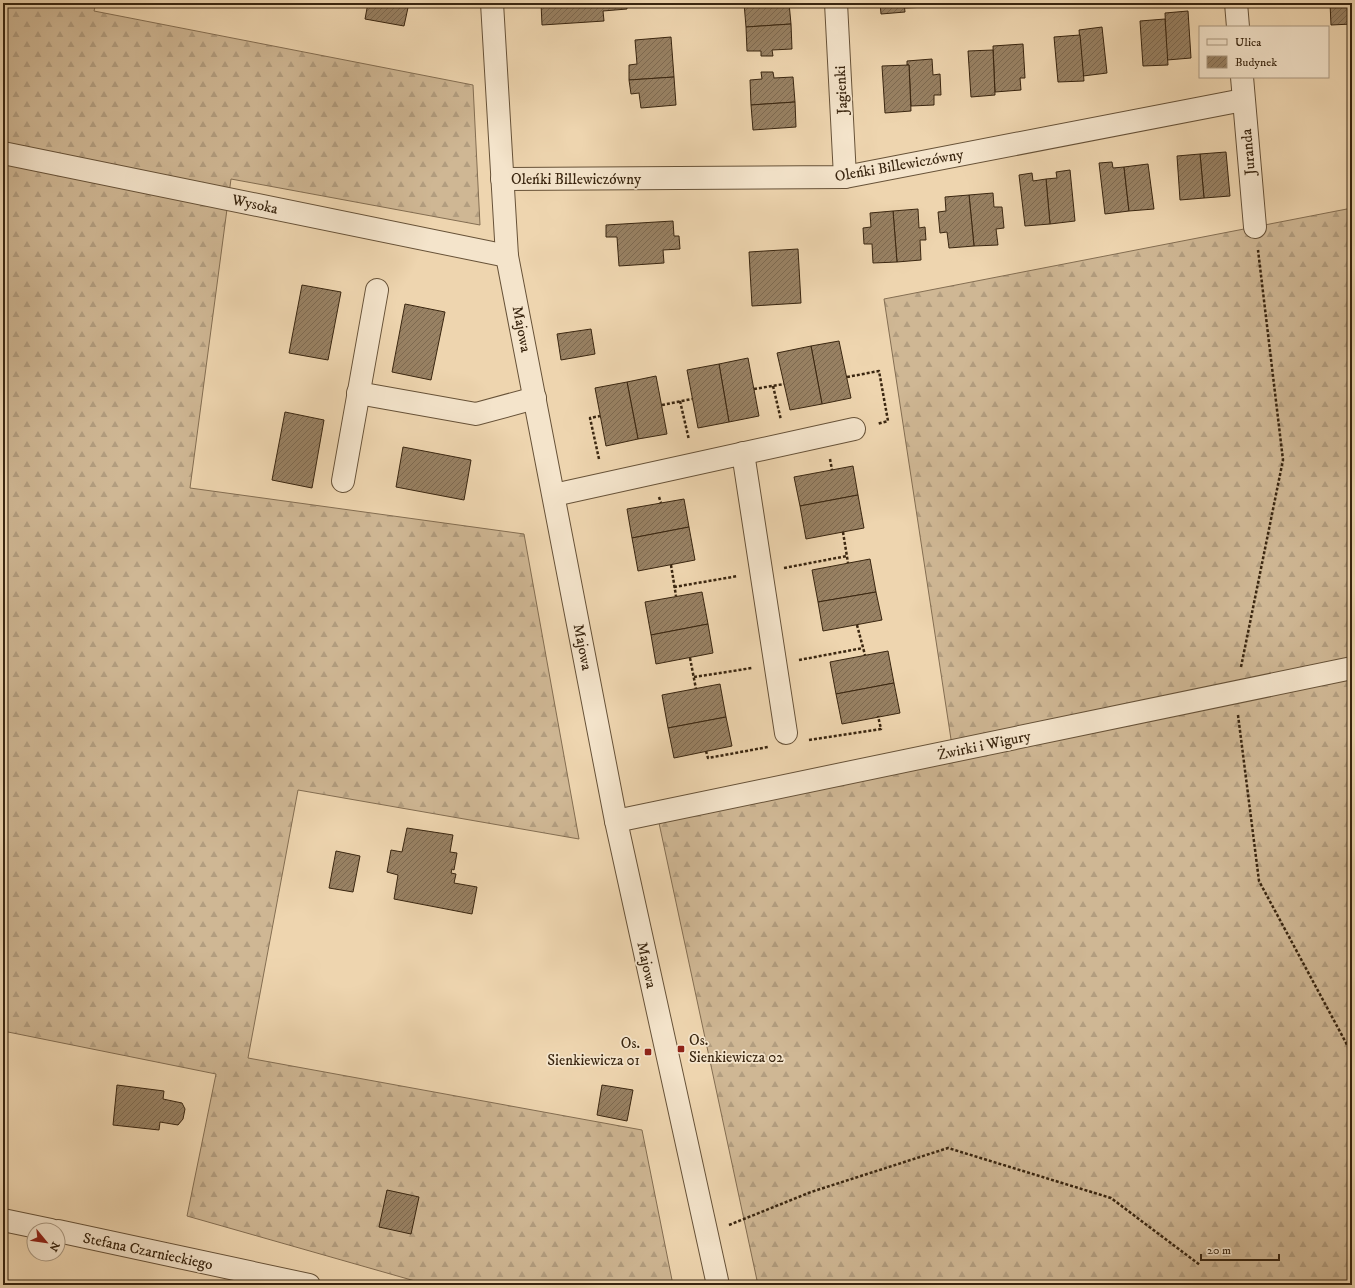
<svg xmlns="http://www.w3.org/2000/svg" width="1355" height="1288" viewBox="0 0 1355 1288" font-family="'IM FELL DW Pica',serif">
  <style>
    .forest { fill: url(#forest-firs); stroke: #846e52 }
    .building { fill: url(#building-hatch); stroke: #3a2610 }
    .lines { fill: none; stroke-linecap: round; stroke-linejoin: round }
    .minor-casing { stroke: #675238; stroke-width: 24 }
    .path { stroke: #3a2610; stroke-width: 2.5; stroke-dasharray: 3 2; stroke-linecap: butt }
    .minor { stroke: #f4e4cb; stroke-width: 22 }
    .poi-dot { fill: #8f2418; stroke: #f4e4cb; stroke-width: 1.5 }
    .labels { text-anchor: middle; stroke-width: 3.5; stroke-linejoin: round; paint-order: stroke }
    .street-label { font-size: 15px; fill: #3a2610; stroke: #f4e4cb }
    .poi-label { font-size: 15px; fill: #3a2610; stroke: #f4e4cb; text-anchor: start }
  </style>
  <defs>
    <pattern id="forest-firs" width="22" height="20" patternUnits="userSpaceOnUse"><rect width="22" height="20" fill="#cfb794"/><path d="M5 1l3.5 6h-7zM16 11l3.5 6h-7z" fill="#b29d7f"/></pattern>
    <pattern id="building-hatch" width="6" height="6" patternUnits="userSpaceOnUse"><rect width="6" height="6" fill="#988163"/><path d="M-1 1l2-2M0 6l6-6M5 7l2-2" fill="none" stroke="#7d6950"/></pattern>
  </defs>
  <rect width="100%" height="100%" fill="#eed5af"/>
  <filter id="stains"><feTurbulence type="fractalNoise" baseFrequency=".005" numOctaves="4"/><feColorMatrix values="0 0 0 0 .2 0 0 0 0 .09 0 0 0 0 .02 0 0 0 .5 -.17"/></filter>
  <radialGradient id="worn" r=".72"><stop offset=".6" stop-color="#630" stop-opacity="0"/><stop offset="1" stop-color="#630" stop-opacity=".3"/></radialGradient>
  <g class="forest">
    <polygon points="3,3 96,3 94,11 473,85 480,225 231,179 190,488 524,534 579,839 298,790 248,1058 642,1130 673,1285 429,1285 187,1216 216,1074 3,1031"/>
    <polygon points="1352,208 1352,1285 758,1285 659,823 954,759 884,299"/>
  </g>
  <g class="building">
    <polygon points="368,3 409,3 404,26 365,19"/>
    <polygon points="541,3 627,3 627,9 603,11 604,21 542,25"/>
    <polygon points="744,3 789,3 791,24 746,27"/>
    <polygon points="880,3 904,3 905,12 881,14"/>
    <polygon points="904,3 930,3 930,7 904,8"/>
    <polygon points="1330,3 1352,3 1352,24 1331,25"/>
    <polygon points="1188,11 1191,58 1167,60 1165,13"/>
    <polygon points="1165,19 1168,65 1143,66 1140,21"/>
    <polygon points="791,24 792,49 772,50 773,56 761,56 761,51 747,51 746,27"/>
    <polygon points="1102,27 1107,73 1083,76 1079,30"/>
    <polygon points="1080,35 1084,81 1058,82 1054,37"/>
    <polygon points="671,37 674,77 629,80 629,65 637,64 635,40"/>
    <polygon points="1023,44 1025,78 1020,78 1021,90 995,92 993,46"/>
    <polygon points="993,50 995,95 971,97 968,51"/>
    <polygon points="932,59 933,75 940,74 941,95 934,95 934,105 911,106 909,65 907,65 907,61"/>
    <polygon points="909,65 911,111 885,113 882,66"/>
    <polygon points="761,72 773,72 774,78 793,77 795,102 751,105 750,80 762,79"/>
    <polygon points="674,77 676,105 641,108 639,93 631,94 629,80"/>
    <polygon points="795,102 796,127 753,130 751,105"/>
    <polygon points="1226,152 1230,196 1204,198 1200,154"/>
    <polygon points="1200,154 1204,198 1180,200 1177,156"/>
    <polygon points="1112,162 1113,168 1124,167 1129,211 1105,214 1099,163"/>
    <polygon points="1148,164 1154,209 1129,211 1124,167"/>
    <polygon points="1070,170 1075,221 1050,224 1046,179 1057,178 1056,172"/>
    <polygon points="1032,173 1033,181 1046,179 1050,224 1025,226 1019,175"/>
    <polygon points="993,193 994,207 1002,207 1004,228 996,229 998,245 974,246 969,195"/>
    <polygon points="969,195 974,246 949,248 947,232 940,233 938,212 946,211 945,197"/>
    <polygon points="918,209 919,228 925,227 926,240 920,240 921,260 897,262 893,211"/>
    <polygon points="893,211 897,262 873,263 872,244 864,244 863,228 871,227 870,213"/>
    <polygon points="673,221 674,236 679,236 680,249 663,250 664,263 619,266 617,237 606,237 606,225"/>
    <polygon points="798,249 801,303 752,306 749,252"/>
    <polygon points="302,285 341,292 328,360 289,353"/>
    <polygon points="405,304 445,312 431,380 392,372"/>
    <polygon points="591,329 595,354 561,360 557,334"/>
    <polygon points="839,341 851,398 822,404 811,346"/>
    <polygon points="811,346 822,404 790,410 777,353"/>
    <polygon points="748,358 759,416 729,422 719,364"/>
    <polygon points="719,364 729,422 698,428 687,370"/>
    <polygon points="656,376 667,434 638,439 627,382"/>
    <polygon points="627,382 638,439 606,446 595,388"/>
    <polygon points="285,412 324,420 312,488 272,480"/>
    <polygon points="403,447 471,460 464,500 396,487"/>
    <polygon points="853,466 858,495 800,506 794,477"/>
    <polygon points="858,495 864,528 806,539 800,506"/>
    <polygon points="684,499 689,527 632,538 627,509"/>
    <polygon points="689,527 695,560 638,571 632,538"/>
    <polygon points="870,559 876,592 818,602 812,570"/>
    <polygon points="702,592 708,624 651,635 645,602"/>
    <polygon points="876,592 882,620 823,631 818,602"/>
    <polygon points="708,624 713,653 656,664 651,635"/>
    <polygon points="888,651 894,683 836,694 830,662"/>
    <polygon points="894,683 900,713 842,724 836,694"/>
    <polygon points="720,684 726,717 668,728 662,695"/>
    <polygon points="726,717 732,746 674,758 668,728"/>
    <polygon points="407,828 453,835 450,852 457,853 454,870 452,869 451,873 456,874 454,883 477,887 472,914 394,899 398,875 387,872 391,850 402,852"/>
    <polygon points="336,851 360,856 353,892 329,888"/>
    <polygon points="117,1085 164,1091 163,1099 182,1103 185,1109 183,1119 178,1125 160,1122 159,1130 113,1125"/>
    <polygon points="602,1085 633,1090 627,1121 597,1115"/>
    <polygon points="387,1190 419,1197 411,1234 379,1227"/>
  </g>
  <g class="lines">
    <g class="minor-casing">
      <g id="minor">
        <polyline points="492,3 507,256 616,821 718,1285"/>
        <polyline points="836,3 845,177"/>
        <polyline points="1236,3 1238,27"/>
        <polyline points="1242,77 1255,227"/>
        <polyline points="3,153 507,256"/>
        <polyline points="502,179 845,177 1243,100"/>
        <polyline points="358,393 476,414 535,398"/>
        <polyline points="743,453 786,733"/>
        <polyline points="343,481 377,290"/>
        <polyline points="554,495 854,429"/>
        <polyline points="616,821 1352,668"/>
        <polyline points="3,1220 51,1230"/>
        <polyline points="58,1231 309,1285"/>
      </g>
    </g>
    <g class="path">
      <polyline points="847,377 879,371 888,421 877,424"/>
      <polyline points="773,386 781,420"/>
      <polyline points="754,389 784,384"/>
      <polyline points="680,401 689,440"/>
      <polyline points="662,405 692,399"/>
      <polyline points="599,459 590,418 600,416"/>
      <polyline points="830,459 832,470"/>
      <polyline points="659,497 661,503"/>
      <polyline points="843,532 848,563"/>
      <polyline points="671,565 676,596"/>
      <polyline points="784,568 847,556"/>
      <polyline points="674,587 738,576"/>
      <polyline points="857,625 865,655"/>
      <polyline points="690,658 696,689"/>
      <polyline points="799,660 863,648"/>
      <polyline points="1241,667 1283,460 1258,250"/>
      <polyline points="694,677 752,668"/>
      <polyline points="1238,715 1259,881 1352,1054"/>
      <polyline points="809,740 881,729 878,716"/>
      <polyline points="706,751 708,758 768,747"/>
      <polyline points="729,1225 811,1192 948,1148 1111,1198 1200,1265"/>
    </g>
    <use href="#minor" class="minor"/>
  </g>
  <g class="poi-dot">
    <rect x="677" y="1045" width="8" height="8" rx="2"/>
    <rect x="644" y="1048" width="8" height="8" rx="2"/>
  </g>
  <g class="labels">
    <g class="street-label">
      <text transform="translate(841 90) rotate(-93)" y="5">Jagienki</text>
      <text transform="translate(1248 152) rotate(-95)" y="5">Juranda</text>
      <text transform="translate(899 165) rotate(-10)" y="5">Oleńki Billewiczówny</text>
      <text x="576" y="184">Oleńki Billewiczówny</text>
      <text transform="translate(255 204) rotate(12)" y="5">Wysoka</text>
      <text transform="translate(522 329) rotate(79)" y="5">Majowa</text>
      <text transform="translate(583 647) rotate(79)" y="5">Majowa</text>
      <text transform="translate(984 745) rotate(-12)" y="5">Żwirki i Wigury</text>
      <text transform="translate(647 965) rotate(78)" y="5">Majowa</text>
      <text transform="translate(148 1251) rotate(12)" y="5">Stefana Czarnieckiego</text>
    </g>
    <g class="poi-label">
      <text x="689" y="1045">Os.<tspan x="689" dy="17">Sienkiewicza 02</tspan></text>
      <text x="640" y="1048" text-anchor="end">Os.<tspan x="640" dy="17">Sienkiewicza 01</tspan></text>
    </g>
  </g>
  <rect width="1355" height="1288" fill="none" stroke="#eed5af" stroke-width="16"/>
  <rect x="4" y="4" width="1347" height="1280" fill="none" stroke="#3a2610" stroke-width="2"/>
  <rect x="8" y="8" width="1339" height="1272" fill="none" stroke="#3a2610"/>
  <rect x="1199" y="26" width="130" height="52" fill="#f4e4cb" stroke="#aa9880"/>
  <rect x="1207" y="39" width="20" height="6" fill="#f4e4cb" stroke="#aa9880"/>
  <text x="1235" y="46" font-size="12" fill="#3a2610">Ulica</text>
  <rect x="1207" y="56" width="20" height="12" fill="url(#building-hatch)" stroke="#aa9880"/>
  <text x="1235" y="66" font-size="12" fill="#3a2610">Budynek</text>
  <g transform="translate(46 1242) rotate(119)"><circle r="19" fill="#f4e4cb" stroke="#aa9880"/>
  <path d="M0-3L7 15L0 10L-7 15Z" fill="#8f2418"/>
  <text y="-6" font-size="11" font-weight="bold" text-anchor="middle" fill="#3a2610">N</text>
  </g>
  <path d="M1201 1254v6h78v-6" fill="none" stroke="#3a2610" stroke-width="2"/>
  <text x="1207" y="1254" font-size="12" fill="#3a2610" stroke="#f4e4cb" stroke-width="3" paint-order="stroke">20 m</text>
  <rect width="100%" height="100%" filter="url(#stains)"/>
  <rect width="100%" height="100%" fill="url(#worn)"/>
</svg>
